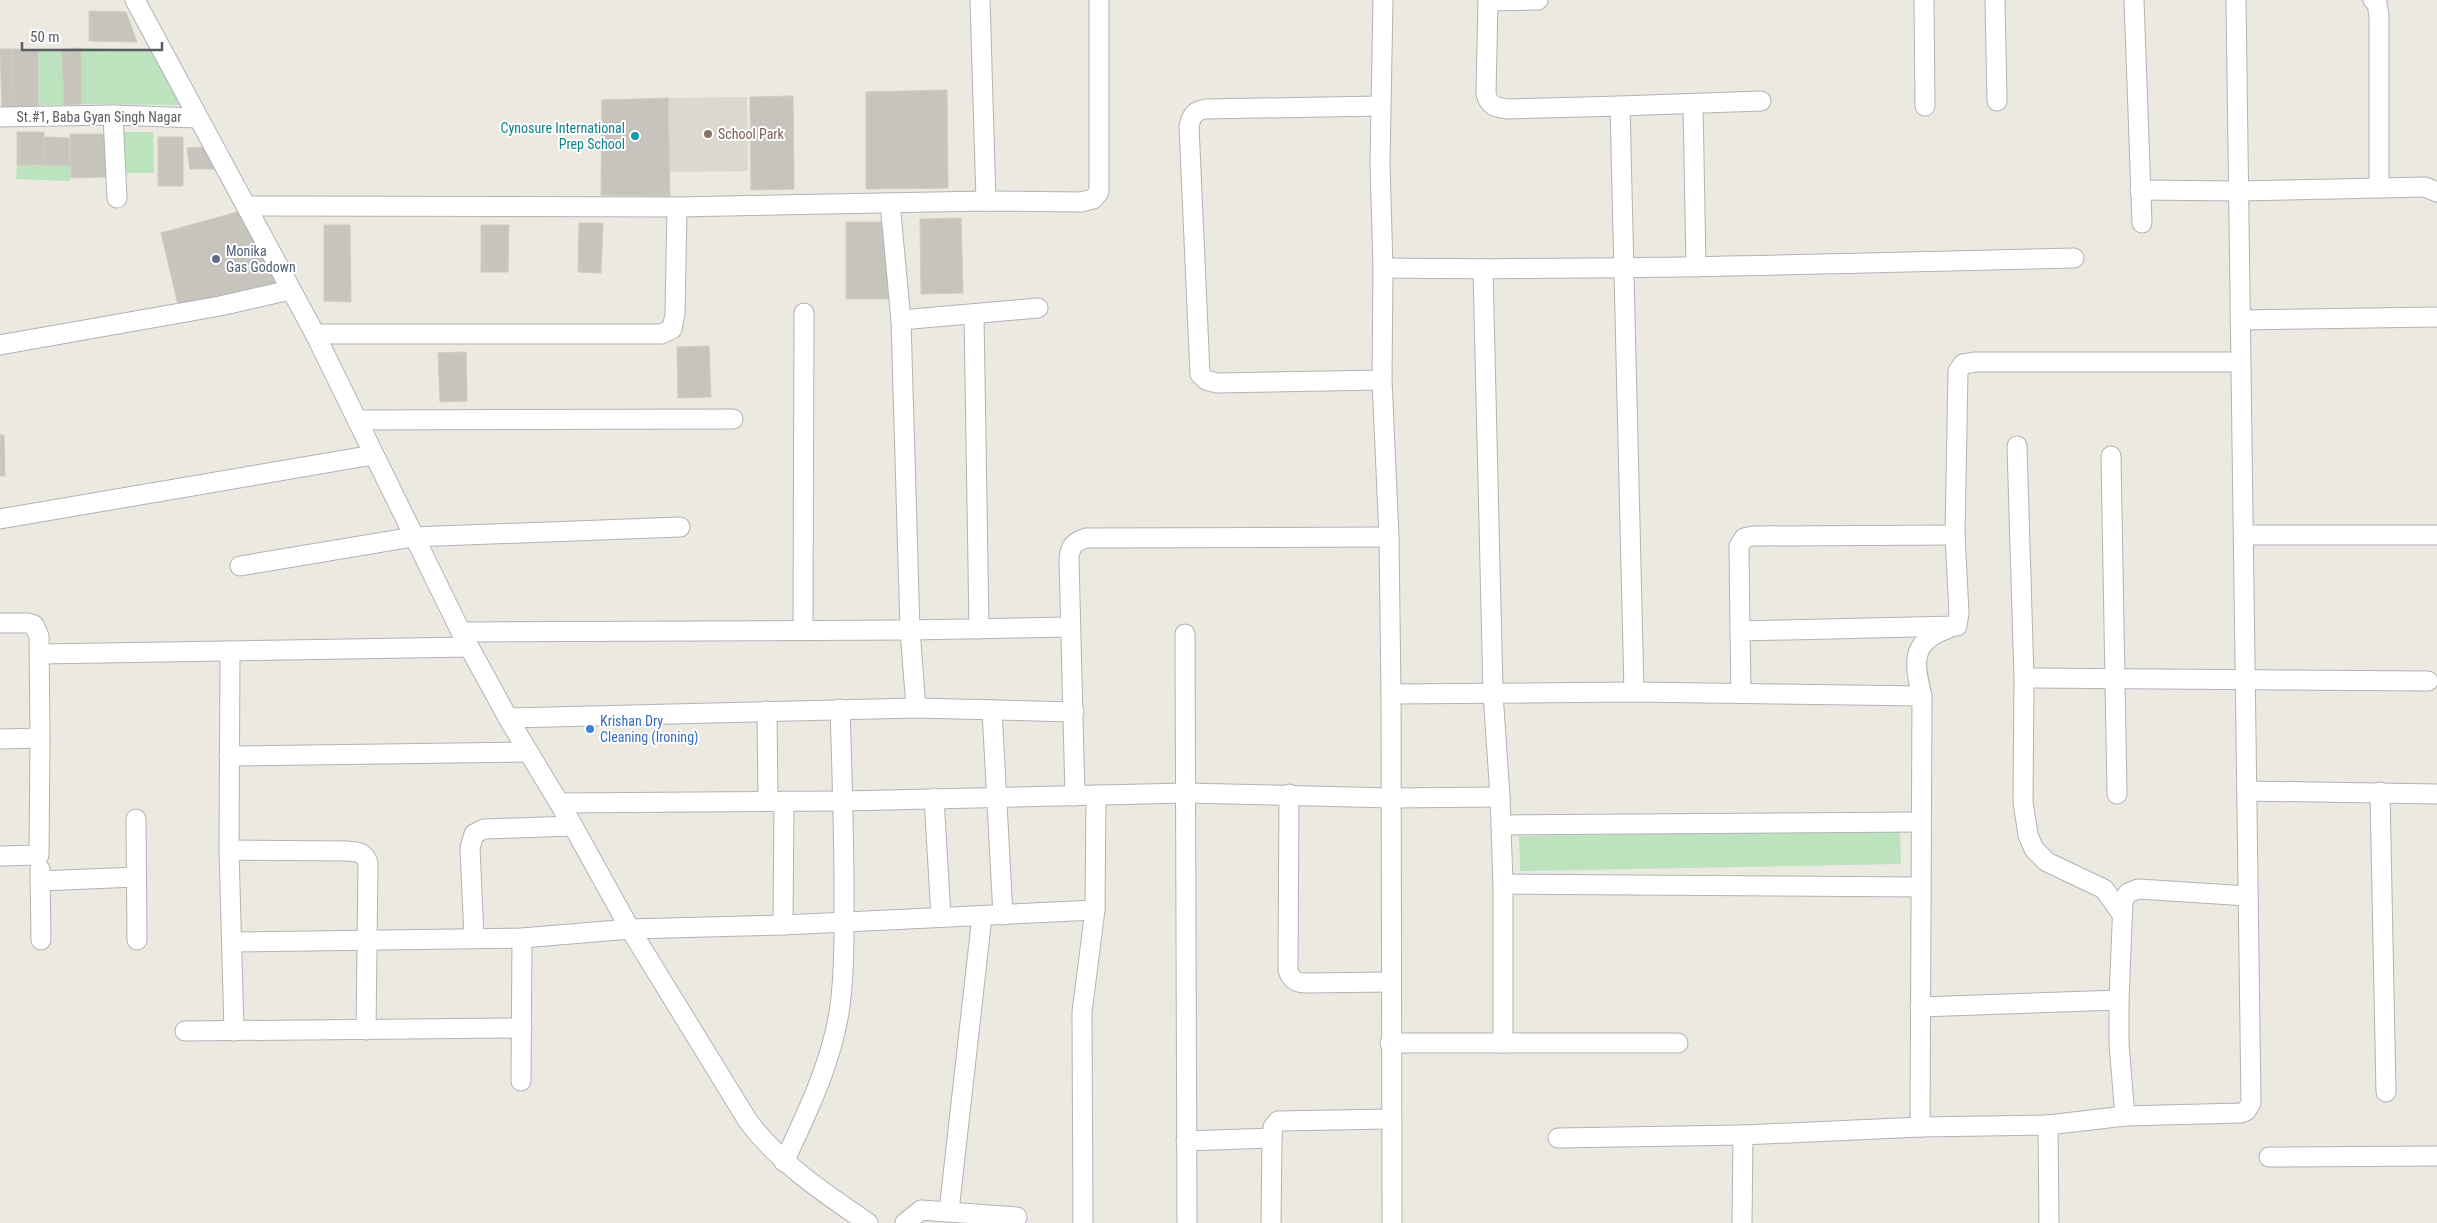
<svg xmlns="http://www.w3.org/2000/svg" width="2437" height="1223" viewBox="0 0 2437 1223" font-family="'Roboto Condensed',sans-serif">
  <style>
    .education { fill: #dbd8ce }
    .green { fill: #bce3be }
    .building { fill: #c6c4bd; stroke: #d0cbbe }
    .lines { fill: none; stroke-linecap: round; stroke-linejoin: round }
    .minor-casing { stroke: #b1b3b7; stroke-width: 21 }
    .minor { stroke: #fff; stroke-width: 19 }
    .education-dot { fill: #8d6e63; stroke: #fff; stroke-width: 2 }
    .culture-dot { fill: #0f9aa8; stroke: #fff; stroke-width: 2 }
    .service-dot { fill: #5c6f8a; stroke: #fff; stroke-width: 2 }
    .shop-dot { fill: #3f7fe0; stroke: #fff; stroke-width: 2 }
    .labels { text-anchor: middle; stroke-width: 4; stroke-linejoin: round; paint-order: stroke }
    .street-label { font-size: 14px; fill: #595c61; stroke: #fff }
    .culture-label { font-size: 14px; fill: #0d838f; stroke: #fff; text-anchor: end }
    .education-label { font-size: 14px; fill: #785e54; stroke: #fff; text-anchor: start }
    .service-label { font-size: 14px; fill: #4e5e75; stroke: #fff; text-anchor: start }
    .shop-label { font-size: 14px; fill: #366cbe; stroke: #fff; text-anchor: start }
  </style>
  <rect width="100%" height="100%" fill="#ebe9e0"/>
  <polygon class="education" points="747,97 748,171 669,172 668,98"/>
  <g class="green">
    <polygon points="81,48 152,49 182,105 81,104"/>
    <polygon points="62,49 64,105 38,105 38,50"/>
    <polygon points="121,132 153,132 154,173 121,173"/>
    <polygon points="17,165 70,166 70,181 16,179"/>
    <polygon points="1900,829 1901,864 1520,871 1519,836"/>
  </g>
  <g class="building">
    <polygon points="89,11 126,12 137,42 89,41"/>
    <polygon points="81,48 81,104 64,105 62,49"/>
    <polygon points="0,49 12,49 14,109 2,109"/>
    <polygon points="12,49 38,50 38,109 14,109"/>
    <polygon points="947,90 948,188 866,189 866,92"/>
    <polygon points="793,96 794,189 751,190 750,97"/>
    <polygon points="668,98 670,196 601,195 602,100"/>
    <polygon points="17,132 44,132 43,165 17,165"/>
    <polygon points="70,134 107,134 107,177 71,178"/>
    <polygon points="44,137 69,138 70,166 43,165"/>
    <rect x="158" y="137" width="25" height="49"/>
    <polygon points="206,147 215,169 190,169 187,148"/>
    <polygon points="241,211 279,285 179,309 161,233"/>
    <polygon points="961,218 963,293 921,294 920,219"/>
    <rect x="846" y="222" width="45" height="77"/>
    <polygon points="579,223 603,223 601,273 578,272"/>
    <polygon points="324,225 350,225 351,302 324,301"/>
    <polygon points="481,225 509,225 508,272 481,272"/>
    <polygon points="709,346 711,397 678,398 677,347"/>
    <polygon points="466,352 467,401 440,402 438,353"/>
    <polygon points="0,435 4,435 5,476 0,476"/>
  </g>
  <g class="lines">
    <g class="minor-casing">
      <g id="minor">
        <path d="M 135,0 L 315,334 L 461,632 L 508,718 L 573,826 L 630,929 L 748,1121 C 780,1164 824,1193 868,1223"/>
        <polyline points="980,0 986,201"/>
        <polyline points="1383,0 1380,163 1383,268 1382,380 1389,537 1391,694 1634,692 1922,696 1920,1127 1743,1135 1742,1223"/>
        <path d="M 1488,0 L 1486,94 C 1489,106 1495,107 1507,109 L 1620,106 L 1634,692"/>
        <polyline points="1924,0 1925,106"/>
        <polyline points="1995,0 1997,101"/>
        <polyline points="2134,0 2142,223"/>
        <polyline points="2373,0 2377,3 2379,16 2379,188"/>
        <polyline points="1488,1 1538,0"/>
        <polyline points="1693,104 1696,267"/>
        <path d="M 1380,106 L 1206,109 C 1194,111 1192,115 1189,126 L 1200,374 L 1206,380 L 1217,383 L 1382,380"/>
        <polyline points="1620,106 1761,101"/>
        <polyline points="113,115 117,198"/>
        <polyline points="0,117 113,115 198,118"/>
        <polyline points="2140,190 2238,191 2425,187 2437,192"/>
        <polyline points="890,203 901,320"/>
        <polyline points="247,206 677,207 986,201 1081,202 1093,199 1099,192 1099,0"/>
        <path d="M 1383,268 C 1613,271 1844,263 2074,258"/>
        <polyline points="1483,269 1493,693 1500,797 1503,884 1503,1043"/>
        <polyline points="974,314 979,629"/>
        <polyline points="2240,320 2436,317"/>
        <polyline points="315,334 661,334 672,329 675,314 677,207"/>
        <polyline points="0,345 220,306 290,290"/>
        <polyline points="357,420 733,419"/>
        <polyline points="2017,446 2024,678 2023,802 2028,835 2034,849 2047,862 2104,889 2121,913"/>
        <polyline points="2111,456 2117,794"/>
        <polyline points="0,519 373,455"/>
        <polyline points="2244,535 2437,535"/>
        <polyline points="240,566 413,537 680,527"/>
        <polyline points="0,623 28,623 34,625 39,636 40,738 0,739"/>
        <polyline points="803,629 804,313"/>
        <polyline points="1740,631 1739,546 1744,538 1753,536 1955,535"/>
        <polyline points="461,632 910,630 1069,627"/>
        <polyline points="1185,634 1187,1223"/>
        <polyline points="40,654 469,647"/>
        <polyline points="2024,678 2428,681"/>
        <polyline points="1741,693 1740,631 1957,626 1959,613 1955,535 1958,371 1963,364 1976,362 2240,362"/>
        <polyline points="1391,694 1392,1223"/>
        <path d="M 1922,696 C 1914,663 1910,642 1947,629"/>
        <polyline points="916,708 910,630 901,320 1038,308"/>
        <polyline points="992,710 1003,915"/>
        <polyline points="767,711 768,801"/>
        <polyline points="508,718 916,708 1074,712"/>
        <polyline points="229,756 528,752"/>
        <polyline points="2247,791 2437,794"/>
        <polyline points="2380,792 2386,1092"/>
        <path d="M 1289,794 L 1288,970 C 1291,980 1296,983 1306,983 L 1391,982"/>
        <path d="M 1075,796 L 1069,559 C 1070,546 1074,542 1086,538 L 1389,537"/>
        <polyline points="934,798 941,917"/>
        <polyline points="560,803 844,801 1185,793 1392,798 1500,797"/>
        <polyline points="136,819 137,940"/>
        <polyline points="1501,825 1920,822"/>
        <polyline points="229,850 230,653"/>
        <polyline points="0,856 39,855 40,738"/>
        <polyline points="40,869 41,940"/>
        <polyline points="40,881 136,877"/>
        <polyline points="1503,884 1921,887"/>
        <polyline points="783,925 784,801"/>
        <polyline points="474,938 470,848 474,834 484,829 573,826"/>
        <polyline points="232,942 522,938 630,929 783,925 1095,910 1096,795"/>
        <polyline points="1920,1007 2119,1000"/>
        <polyline points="185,1031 522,1028"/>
        <path d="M 234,1031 L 229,850 L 345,851 C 357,852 364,851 368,863 L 366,1030"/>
        <polyline points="1390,1043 1678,1043"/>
        <polyline points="521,1081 522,938"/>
        <polyline points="2125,1116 2119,1044 2119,1000 2123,901 2128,893 2138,889 2248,896"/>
        <polyline points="2048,1125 2125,1116 2241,1113 2246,1111 2251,1103 2236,0"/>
        <polyline points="1920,1127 2048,1125 2049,1223"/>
        <polyline points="1558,1138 1743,1135"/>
        <polyline points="1186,1141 1272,1138"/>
        <polyline points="2269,1157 2437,1156"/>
        <path d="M 784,1162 C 807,1113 830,1066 839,1013 C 845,973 844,931 844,891 C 844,830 842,770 840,709"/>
        <polyline points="949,1211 982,916"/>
        <polyline points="905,1223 921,1210 1017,1217"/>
        <polyline points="1083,1223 1082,1012 1095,910"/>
        <polyline points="1271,1223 1272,1138 1273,1127 1278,1121 1391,1119"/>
      </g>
    </g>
    <use href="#minor" class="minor"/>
  </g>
  <circle class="education-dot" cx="708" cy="134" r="5"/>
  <circle class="culture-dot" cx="635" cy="136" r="5"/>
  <circle class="service-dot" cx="216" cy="259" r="5"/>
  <circle class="shop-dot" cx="590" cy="729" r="5"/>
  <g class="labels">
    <g class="street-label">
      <text x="99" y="122">St.#1, Baba Gyan Singh Nagar</text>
    </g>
    <g class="culture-label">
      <text x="625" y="133">Cynosure International<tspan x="625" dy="16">Prep School</tspan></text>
    </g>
    <g class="education-label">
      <text x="718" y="139">School Park</text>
    </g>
    <g class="service-label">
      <text x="226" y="256">Monika<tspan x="226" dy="16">Gas Godown</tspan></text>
    </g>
    <g class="shop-label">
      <text x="600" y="726">Krishan Dry<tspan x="600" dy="16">Cleaning (Ironing)</tspan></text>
    </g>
  </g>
  <path d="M22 42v8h140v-8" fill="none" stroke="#595c61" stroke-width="2.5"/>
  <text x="30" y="42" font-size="15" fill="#595c61" stroke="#ffffff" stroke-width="4" paint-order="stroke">50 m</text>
</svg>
